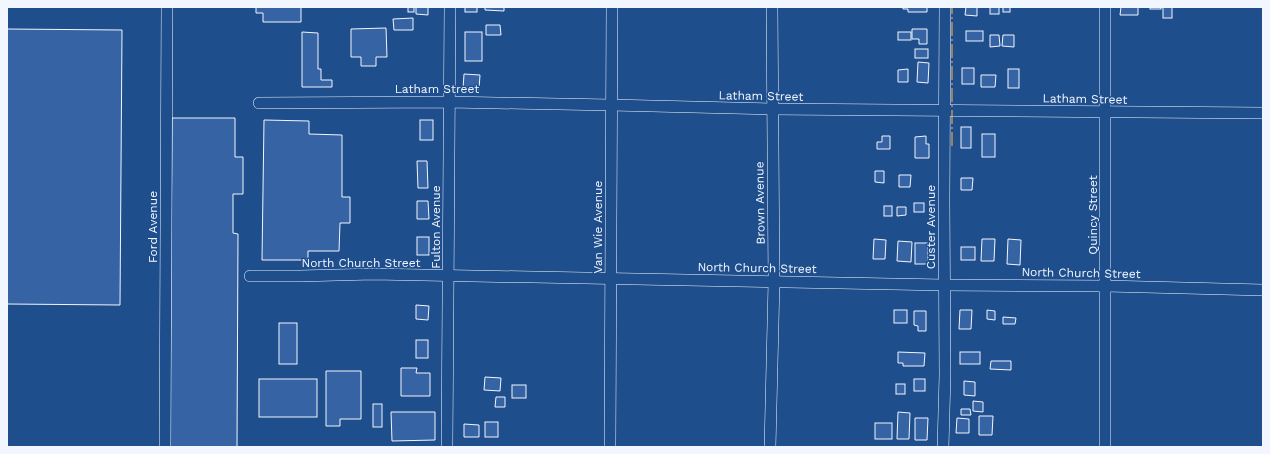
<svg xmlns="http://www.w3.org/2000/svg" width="1270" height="454" viewBox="0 0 1270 454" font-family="'Work Sans',sans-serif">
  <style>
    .building { fill: #3563a3; stroke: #f2f6ff }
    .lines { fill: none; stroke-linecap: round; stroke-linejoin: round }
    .minor-casing { stroke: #f2f6ff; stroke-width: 12 }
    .minor { stroke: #1f4e8c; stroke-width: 11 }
    .power { stroke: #ffb74d; stroke-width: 1; stroke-dasharray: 14 3 2 3; stroke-linecap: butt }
    .labels { text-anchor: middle; stroke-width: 3; stroke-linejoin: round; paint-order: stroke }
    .street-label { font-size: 12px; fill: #f2f6ff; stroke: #1f4e8c }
  </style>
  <rect width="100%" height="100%" fill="#1f4e8c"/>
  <g class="building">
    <polygon points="256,7 301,7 301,22 263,22 263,13 256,13"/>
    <rect x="408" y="7" width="6" height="5"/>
    <polygon points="416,7 428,7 428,15 416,14"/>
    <rect x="465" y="7" width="12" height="5"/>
    <polygon points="485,7 504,7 504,11 485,10"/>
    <polygon points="903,7 927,7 927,12 908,12 908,9 903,9"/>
    <polygon points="966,7 977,7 977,16 965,15"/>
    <rect x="990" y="7" width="9" height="7"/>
    <rect x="1003" y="7" width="7" height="5"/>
    <polygon points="1121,7 1138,7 1138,15 1120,15"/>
    <rect x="1150" y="7" width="11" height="2"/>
    <rect x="1163" y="7" width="9" height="11"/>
    <polygon points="413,18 413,30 394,30 393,19"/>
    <polygon points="486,25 500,25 501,35 486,35"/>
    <polygon points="386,28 387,57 376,57 376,66 361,66 361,57 351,57 351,29"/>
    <polygon points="7,29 122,30 120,305 7,304"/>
    <polygon points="912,29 927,29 927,44 919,44 919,39 912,39"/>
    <rect x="966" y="31" width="17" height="10"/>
    <polygon points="302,32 318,33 318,69 321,69 321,80 332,80 332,87 302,87"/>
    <rect x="465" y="32" width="17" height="29"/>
    <rect x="898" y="32" width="13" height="8"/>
    <polygon points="990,35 999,35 1000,46 990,47"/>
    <polygon points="1003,35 1014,35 1014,47 1002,46"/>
    <rect x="915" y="49" width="13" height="9"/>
    <polygon points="918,62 929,63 928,83 917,82"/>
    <rect x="962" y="68" width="12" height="16"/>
    <polygon points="908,69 908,82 898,82 898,70"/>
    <rect x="1008" y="69" width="11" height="19"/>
    <polygon points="464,74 480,75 479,89 463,89"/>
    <polygon points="981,75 996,75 995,87 981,87"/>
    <polygon points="172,118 235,118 235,157 243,157 243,194 233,194 233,233 238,234 237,447 170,447"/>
    <polygon points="264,120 309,121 309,134 342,135 342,197 350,197 350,223 340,223 339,251 308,251 308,260 262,260"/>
    <rect x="420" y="120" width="13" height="20"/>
    <rect x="961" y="127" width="10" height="21"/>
    <rect x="982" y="134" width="13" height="23"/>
    <polygon points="882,136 890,136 890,149 877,149 877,142 882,142"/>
    <polygon points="926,136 926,144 929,144 929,158 915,158 915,137"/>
    <polygon points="417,161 427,161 428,188 418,188"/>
    <polygon points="875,171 884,171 884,183 875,182"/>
    <polygon points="899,175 911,175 910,187 899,187"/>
    <polygon points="961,178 973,178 972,190 961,190"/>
    <polygon points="417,201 428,201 429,219 417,219"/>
    <rect x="914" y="203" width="10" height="9"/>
    <rect x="884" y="206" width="8" height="10"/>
    <polygon points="897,207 906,207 906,215 897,216"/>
    <rect x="417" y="237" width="12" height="18"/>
    <polygon points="874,239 886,240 885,259 873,259"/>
    <polygon points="982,239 995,239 994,261 981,261"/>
    <polygon points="1008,239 1021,240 1020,265 1007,264"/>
    <polygon points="898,241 912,242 911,262 897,261"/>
    <rect x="915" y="243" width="13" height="21"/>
    <rect x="961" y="247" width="14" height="13"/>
    <polygon points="416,305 429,306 428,320 416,319"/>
    <rect x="894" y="310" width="13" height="13"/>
    <polygon points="960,310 972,310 971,329 959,329"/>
    <polygon points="987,310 995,311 995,320 987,319"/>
    <polygon points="914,311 926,311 926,331 918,331 918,326 914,325"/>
    <polygon points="1003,317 1016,318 1015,324 1003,324"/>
    <rect x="279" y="323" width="18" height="41"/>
    <rect x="416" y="340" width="12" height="18"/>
    <polygon points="898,352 925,353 924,366 903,366 903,363 898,363"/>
    <rect x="960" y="352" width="20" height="12"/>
    <polygon points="991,361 1011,361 1011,370 990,369"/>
    <polygon points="401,368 417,368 416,373 430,373 430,396 401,396"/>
    <polygon points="326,371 361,371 361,419 340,419 340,426 326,426"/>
    <polygon points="485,377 501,378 500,391 484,390"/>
    <rect x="259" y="379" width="58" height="38"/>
    <rect x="914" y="379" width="11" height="12"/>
    <polygon points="964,381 975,382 975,396 964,395"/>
    <rect x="896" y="384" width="9" height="10"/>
    <rect x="512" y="385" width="14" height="13"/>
    <polygon points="496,397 505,397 505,407 495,407"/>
    <polygon points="973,401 983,402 983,412 973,411"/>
    <rect x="373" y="404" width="9" height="23"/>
    <polygon points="961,409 970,409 971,415 961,415"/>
    <polygon points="391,412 435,412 435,440 392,441"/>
    <polygon points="898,412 910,413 909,439 897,439"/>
    <polygon points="979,416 993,416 992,435 979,435"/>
    <polygon points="915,418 928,418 927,440 915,440"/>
    <polygon points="957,418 969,419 969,433 956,433"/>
    <rect x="485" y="422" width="13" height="15"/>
    <rect x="875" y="423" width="17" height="16"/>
    <polygon points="464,424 479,425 479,437 464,437"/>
  </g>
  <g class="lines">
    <g class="minor-casing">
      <g id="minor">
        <polyline points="1105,7 1105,447"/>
        <polyline points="259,103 449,102 611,105 772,109 1263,113"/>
        <polyline points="250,276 300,276 373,274 944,285 1106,286 1263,290"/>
        <polyline points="165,447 167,7"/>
        <polyline points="447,447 450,7"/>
        <polyline points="610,447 612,7"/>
        <polyline points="770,447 774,282 772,7"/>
        <polyline points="943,447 945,375 944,199 945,7"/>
      </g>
    </g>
    <use href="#minor" class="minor"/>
    <polyline class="power" points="952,146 952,7"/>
  </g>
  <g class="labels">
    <g class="street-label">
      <text x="437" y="93">Latham Street</text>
      <text transform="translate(761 96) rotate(1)" y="4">Latham Street</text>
      <text transform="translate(1085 99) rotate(1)" y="4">Latham Street</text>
      <text transform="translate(760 203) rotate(-91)" y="4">Brown Avenue</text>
      <text transform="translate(1093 215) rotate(-90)" y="4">Quincy Street</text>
      <text transform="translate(153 227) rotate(-90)" y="4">Ford Avenue</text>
      <text transform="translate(436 227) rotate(-90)" y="4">Fulton Avenue</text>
      <text transform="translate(598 227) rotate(-90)" y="4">Van Wie Avenue</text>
      <text transform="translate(931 227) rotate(-90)" y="4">Custer Avenue</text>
      <text x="361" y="267">North Church Street</text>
      <text transform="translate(757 268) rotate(1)" y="4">North Church Street</text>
      <text transform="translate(1081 273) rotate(1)" y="4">North Church Street</text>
    </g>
  </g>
  <rect width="1270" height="454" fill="none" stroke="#f2f6ff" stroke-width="16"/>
</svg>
